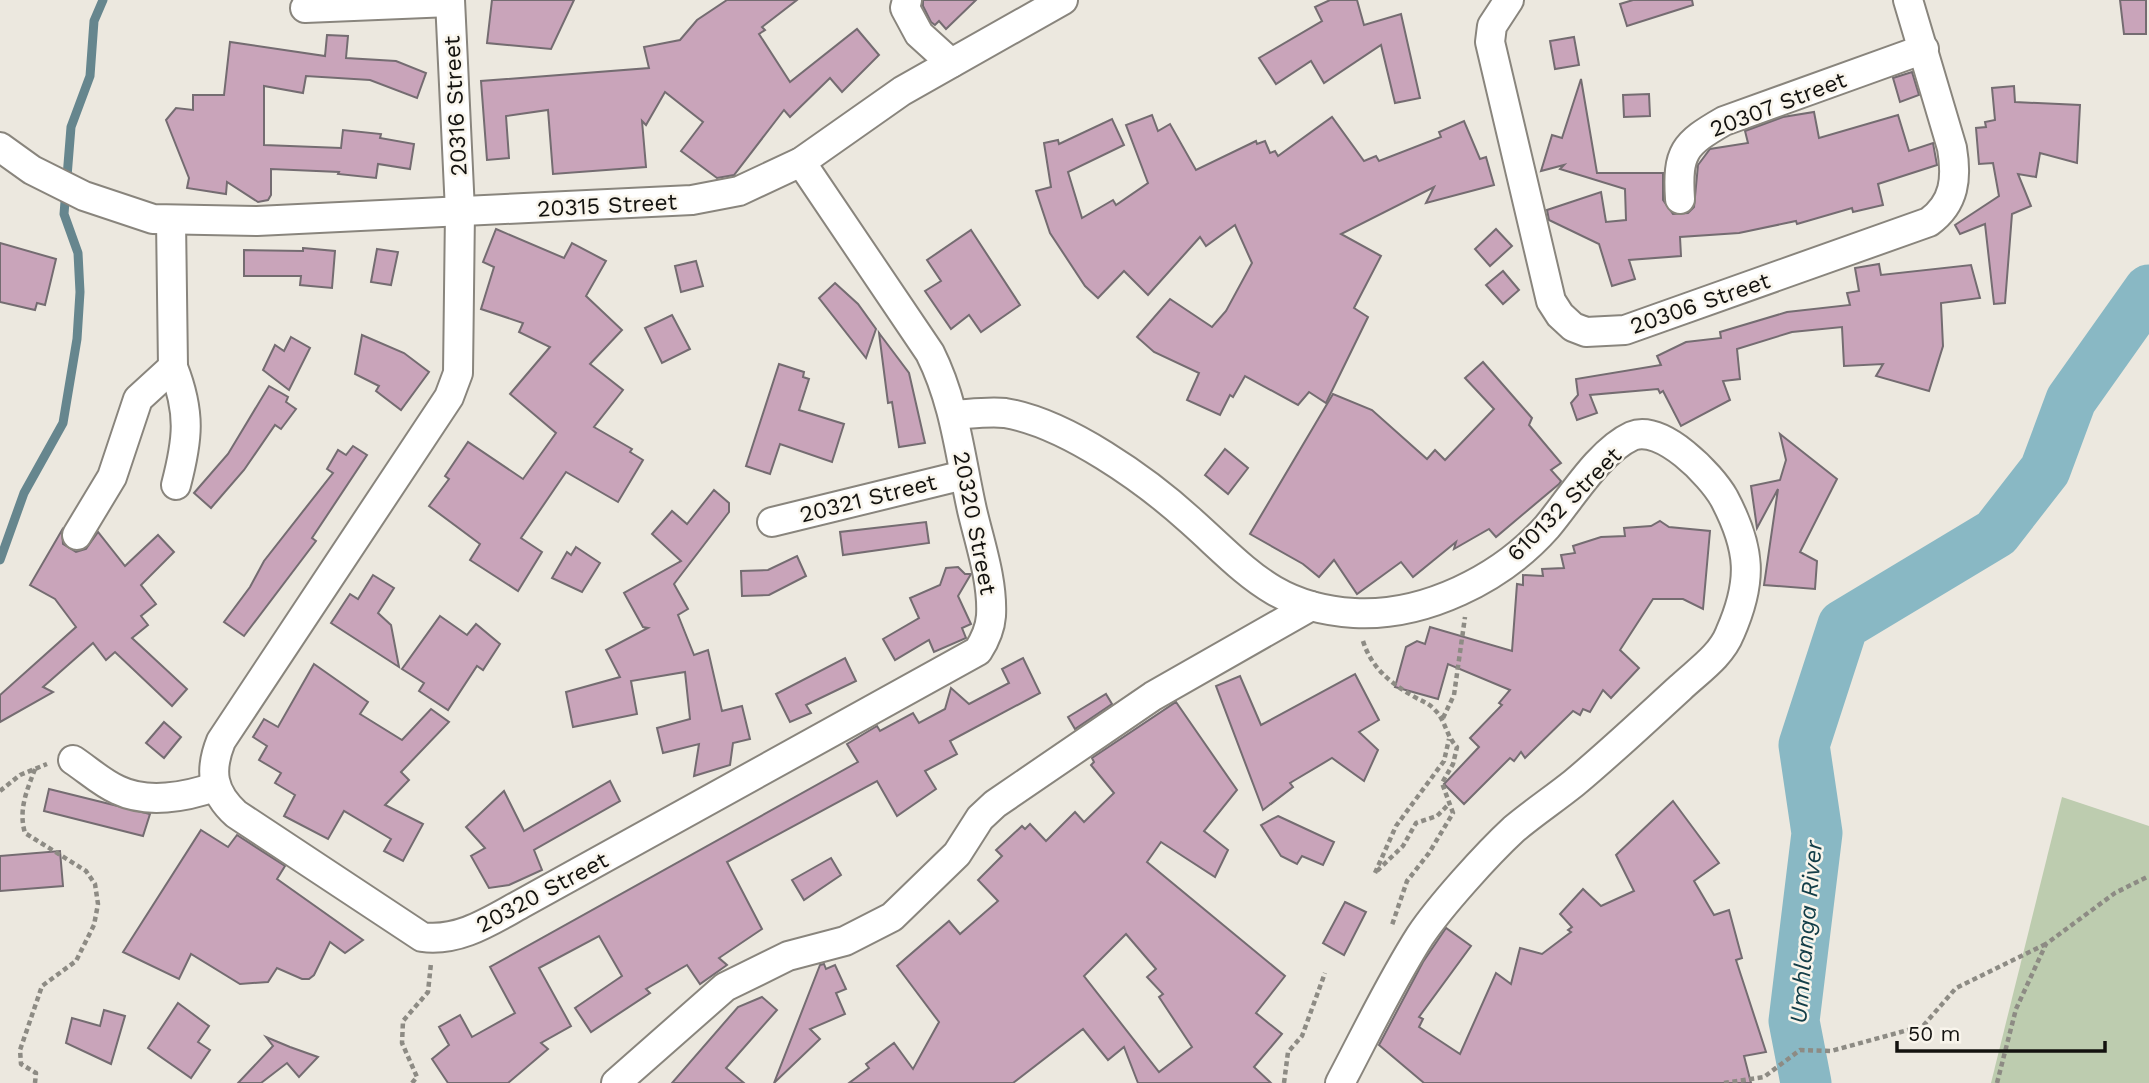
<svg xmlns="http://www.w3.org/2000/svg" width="2149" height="1083" viewBox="0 0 2149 1083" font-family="'Work Sans',sans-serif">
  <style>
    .green { fill: #bdccaf }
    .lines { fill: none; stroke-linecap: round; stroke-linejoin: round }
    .stream { stroke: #66868e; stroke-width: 9 }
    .river { stroke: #89b8c4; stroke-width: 51 }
    .building { fill: #c9a4ba; stroke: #746c71; stroke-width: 2; fill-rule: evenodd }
    .minor-casing { stroke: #89857d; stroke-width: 32 }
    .path { stroke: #8d8b84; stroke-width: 4.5; stroke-dasharray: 5 3.5; stroke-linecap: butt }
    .minor { stroke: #fff; stroke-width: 28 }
    .labels { text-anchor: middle; stroke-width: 5; stroke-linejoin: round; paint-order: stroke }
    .street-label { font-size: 23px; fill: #13120f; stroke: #f9f5ec }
    .water-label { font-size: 24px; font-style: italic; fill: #123d47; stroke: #f9f5ec }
  </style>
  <rect width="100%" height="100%" fill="#ece8df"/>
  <polygon class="green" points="2062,797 2149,826 2149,1083 1991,1083"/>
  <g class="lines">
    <polyline class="stream" points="0,560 24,493 63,423 77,339 80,292 78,253 64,214 71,127 90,76 94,21 103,0"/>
    <polyline class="river" points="1806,1083 1794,1021 1817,833 1804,745 1843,625 1996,533 2045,470 2071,400 2149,290"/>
  </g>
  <g class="building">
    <polygon points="492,0 574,0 551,49 487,43"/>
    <polygon points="727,0 797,0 762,27 765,30 759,34 790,82 857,29 879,55 842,92 830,78 790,117 784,110 734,175 717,178 681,151 703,122 665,92 646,125 642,121 646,167 553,174 548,110 506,116 509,158 487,160 481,81 649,68 644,47 680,40 697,20"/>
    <polygon points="923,0 976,0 946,29 939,21 935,25 931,22 923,6"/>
    <polygon points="1330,0 1357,0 1364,25 1401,14 1420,98 1395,103 1381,45 1324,83 1311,61 1276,84 1259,58 1322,21 1315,7"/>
    <polygon points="1633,0 1692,0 1693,5 1627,26 1620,4"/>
    <polygon points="2120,0 2146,0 2146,34 2124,34"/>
    <polygon points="327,35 348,36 346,58 396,61 426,73 417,98 370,80 306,76 303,93 264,86 264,145 341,148 343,130 381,134 380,138 414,144 410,169 378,164 376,178 338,174 339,172 271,169 271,195 268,200 258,202 227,182 226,194 187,188 189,178 166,120 176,108 193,110 193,95 224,95 230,42 325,56"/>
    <polygon points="1574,37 1579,65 1555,69 1550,41"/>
    <polygon points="1912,72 1919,95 1900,102 1893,78"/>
    <polygon points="1581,79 1597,173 1663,173 1663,200 1673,214 1688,213 1694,207 1698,165 1710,149 1748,143 1745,131 1783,117 1814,112 1819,138 1898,115 1909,151 1933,143 1937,165 1878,184 1883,205 1853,212 1852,208 1797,224 1796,221 1739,233 1680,237 1681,256 1629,260 1635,279 1612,286 1599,244 1549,220 1547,210 1601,192 1606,222 1626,220 1625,189 1560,169 1564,165 1541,171 1552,135 1562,138"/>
    <polygon points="2014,86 2015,102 2080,105 2077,163 2040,153 2036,177 2018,174 2031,206 2012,214 2005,303 1994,304 1985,224 1960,234 1955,225 1999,196 1993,163 1979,164 1976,128 1986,127 1985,122 1995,120 1992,88"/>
    <polygon points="1649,94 1650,116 1624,117 1623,95"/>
    <polygon points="1152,115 1158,131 1170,124 1196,170 1256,141 1257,144 1265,141 1270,153 1275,151 1278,156 1332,117 1364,161 1376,156 1379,161 1441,137 1439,132 1464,121 1480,159 1486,157 1494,185 1426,203 1434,187 1341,234 1381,256 1354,308 1368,317 1326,403 1309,392 1298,405 1245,376 1233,397 1230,395 1220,415 1187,400 1199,373 1154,352 1137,337 1170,299 1212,327 1226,311 1252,263 1235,225 1206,246 1200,237 1148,295 1124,271 1098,298 1085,286 1050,233 1036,191 1051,187 1044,143 1058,140 1059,144 1112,119 1124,145 1068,172 1082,218 1113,200 1116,205 1148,183 1126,125"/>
    <polygon points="496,229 564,258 572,243 606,261 586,296 622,330 590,364 623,390 594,427 632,449 630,452 643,460 618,502 566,472 521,538 542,552 518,591 470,560 480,544 429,506 449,479 445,476 468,442 523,479 556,433 510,394 550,347 519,332 523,323 481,309 494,267 483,262"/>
    <polygon points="1496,229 1512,246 1490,266 1475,249"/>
    <polygon points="971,230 1020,305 981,332 969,315 951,329 925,291 941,281 927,260"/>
    <polygon points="0,243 56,259 45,305 37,303 35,310 0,302"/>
    <polygon points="303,248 335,251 332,288 300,285 301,276 244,276 244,250 303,251"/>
    <polygon points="377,249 398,252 391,285 371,282"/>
    <polygon points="696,261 703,286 681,292 675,266"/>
    <polygon points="1879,264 1881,275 1971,265 1980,298 1941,303 1943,346 1929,391 1876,376 1883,364 1844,366 1842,327 1792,332 1737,349 1740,379 1723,381 1730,400 1681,426 1663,391 1660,393 1658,389 1590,395 1597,413 1577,420 1571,403 1578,395 1576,379 1661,365 1657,356 1686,342 1721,338 1720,332 1787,312 1850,305 1847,293 1859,291 1855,268"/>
    <polygon points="1503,271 1519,290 1503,304 1486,285"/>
    <polygon points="835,283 858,304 876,329 866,358 819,298"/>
    <polygon points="672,315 690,349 662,363 645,328"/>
    <polygon points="879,333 909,373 925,443 899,447 892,402 888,403"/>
    <polygon points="362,335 404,353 429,372 401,410 376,391 379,386 355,374"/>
    <polygon points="291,337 310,348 289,390 263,370 275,345 284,351"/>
    <polygon points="1483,362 1532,418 1529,425 1561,463 1551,470 1561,481 1559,484 1496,537 1489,529 1454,549 1456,542 1413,577 1401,562 1357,594 1334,560 1319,577 1303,564 1250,534 1333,394 1372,410 1427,459 1435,450 1445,460 1494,409 1465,378"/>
    <polygon points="779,364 804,372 803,377 809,379 799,410 844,424 832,462 780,444 770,474 746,466"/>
    <polygon points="269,386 288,397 286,402 296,409 281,429 275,425 244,470 211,508 194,493 228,454"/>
    <polygon points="1780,434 1837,479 1800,552 1817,561 1815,589 1764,585 1778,489 1757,528 1751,486 1780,480 1786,460"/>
    <polygon points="353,446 367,455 312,538 316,541 244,636 224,622 250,587 264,561 333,473 327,469 338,450 346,455"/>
    <polygon points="1225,449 1248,468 1228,494 1205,475"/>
    <polygon points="714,490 729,503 729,512 674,584 688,609 678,615 694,655 708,650 722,711 742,706 750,739 733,743 730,765 694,776 699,744 663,753 657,728 690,719 685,672 631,681 637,714 573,727 566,692 620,677 606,650 648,628 643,627 624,593 681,561 652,534 672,511 687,524"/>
    <polygon points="1660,521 1669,527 1710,531 1703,609 1683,599 1653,599 1620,650 1639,668 1611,698 1603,690 1590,712 1583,709 1580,715 1573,711 1525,758 1521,752 1514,761 1510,758 1464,804 1444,784 1479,747 1470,738 1502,705 1499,703 1510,690 1448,664 1438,699 1395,687 1406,647 1417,641 1425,644 1430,627 1512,651 1517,584 1523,585 1523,575 1543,576 1542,569 1564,568 1561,555 1575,553 1573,546 1601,537 1625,536 1624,528 1651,526"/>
    <polygon points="926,522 929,543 843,555 840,532"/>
    <polygon points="62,530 63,544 76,552 86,549 98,532 125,566 158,535 174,552 141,585 156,604 141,616 148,625 132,638 187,689 172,706 115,652 106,660 93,643 43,687 53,692 0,722 0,695 76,627 55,599 30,585"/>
    <polygon points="576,547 600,563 582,592 552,578 567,552 571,555"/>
    <polygon points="797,556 806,576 769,595 742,596 741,571 768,570"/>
    <polygon points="958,567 965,574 971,574 958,596 971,624 962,628 966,638 934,652 929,640 895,660 883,639 919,618 910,598 940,585 946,568"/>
    <polygon points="373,575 394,588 378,613 391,625 399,667 331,623 350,594 358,599"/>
    <polygon points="440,616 467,635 476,624 500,644 483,670 477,666 448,710 419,691 424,683 402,669"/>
    <polygon points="845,658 856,681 806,705 811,713 790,722 776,694"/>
    <polygon points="1023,658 1040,693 950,741 957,754 925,771 936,789 897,816 877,781 727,862 762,929 719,958 727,965 700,984 687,965 646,989 650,993 591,1032 575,1008 622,976 599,936 539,968 571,1026 541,1043 548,1049 508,1083 448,1083 432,1059 449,1045 439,1027 460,1015 472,1037 515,1013 490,967 858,762 847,744 877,726 880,731 913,713 919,723 945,709 951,688 969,704 1009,683 1002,669"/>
    <polygon points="314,664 368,702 360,714 402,740 431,709 449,722 401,772 409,780 385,805 423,824 403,861 384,851 391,839 344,811 328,839 284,816 295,795 275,783 281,773 259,760 267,746 253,737 264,719 278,727"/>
    <polygon points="1355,674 1379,720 1359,732 1378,750 1364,781 1332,758 1290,783 1293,787 1263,810 1216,686 1240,676 1261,725"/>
    <polygon points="1106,694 1112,704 1075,729 1068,717"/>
    <path d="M 1176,702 L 1237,790 L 1204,831 L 1228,850 L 1215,877 L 1161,842 L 1147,862 L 1285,976 L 1256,1013 L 1282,1034 L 1254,1067 L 1271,1083 L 1138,1083 L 1124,1047 L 1108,1060 L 1083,1029 L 1013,1083 L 849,1083 L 869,1068 L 866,1064 L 894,1043 L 913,1069 L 939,1022 L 897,966 L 949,921 L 960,934 L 998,901 L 978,880 L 1002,856 L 996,850 L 1022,826 L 1025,829 L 1030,824 L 1046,841 L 1075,812 L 1084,822 L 1114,793 L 1091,765 L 1094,762 L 1092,758 ZM 1126,934 L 1156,969 L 1147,977 L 1163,994 L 1159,997 L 1192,1047 L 1159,1072 L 1084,976 Z"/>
    <polygon points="164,722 181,737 164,758 146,743"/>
    <polygon points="610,781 620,801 534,850 542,870 509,885 489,888 471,856 485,848 466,827 504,791 524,831"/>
    <polygon points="49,789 150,814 143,836 44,811"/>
    <polygon points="1673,801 1719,863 1694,881 1714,915 1729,910 1742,958 1736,960 1766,1052 1744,1056 1751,1083 1424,1083 1379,1045 1423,962 1446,928 1471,946 1419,1017 1423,1019 1419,1027 1460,1054 1496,973 1511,984 1520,948 1542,954 1571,932 1568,930 1572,927 1560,914 1583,889 1601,906 1634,891 1616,855"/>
    <polygon points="1278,816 1334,842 1323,865 1302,856 1297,864 1281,856 1261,825"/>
    <polygon points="201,830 228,847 237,835 285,866 277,879 363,940 345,953 330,942 314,975 309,979 302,979 277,968 268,982 240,984 191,954 179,979 123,952"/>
    <polygon points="60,851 63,886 0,891 0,856"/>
    <polygon points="831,858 841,875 804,900 792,880"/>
    <polygon points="1345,902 1366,912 1344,955 1323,943"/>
    <polygon points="824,964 826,969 835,965 846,989 836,993 845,1014 810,1029 820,1039 774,1083 820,965"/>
    <polygon points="762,997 777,1010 726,1068 744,1083 672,1083 738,1007"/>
    <polygon points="178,1003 209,1026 198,1042 210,1050 191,1078 148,1048"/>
    <polygon points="104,1010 125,1016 111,1064 66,1043 72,1018 100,1026"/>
    <polygon points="266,1037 290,1047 318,1057 299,1077 287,1063 261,1083 238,1083 273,1046"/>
  </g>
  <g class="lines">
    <g class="minor-casing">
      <g id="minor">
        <path d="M 450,0 L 460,211 L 458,373 L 449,397 L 221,741 C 209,771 212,792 236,814 L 422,937 C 459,942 490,921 521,904 L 978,651 C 985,640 990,630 991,616 C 993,581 980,544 972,510 C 960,456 955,403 930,353 L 801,162"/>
        <polyline points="907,0 905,8 919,34 951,63"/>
        <path d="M 1509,0 L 1492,26 L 1490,42 L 1551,301 L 1560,315 L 1573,327 L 1586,332 L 1625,330 L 1929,222 C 1955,203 1957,178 1952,148 L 1908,0"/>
        <polyline points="305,8 450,2"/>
        <polyline points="0,147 32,170 84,196 153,219 257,221 692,200 739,191 801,162 902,91 1063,0"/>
        <path d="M 1680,199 C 1677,152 1684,144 1724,121 L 1924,49"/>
        <path d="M 171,220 L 173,367 C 191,413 188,439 176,485"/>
        <path d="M 954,415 C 970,414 989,411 1005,413 C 1066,423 1146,480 1191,521 C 1246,570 1274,608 1354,613 C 1424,617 1501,579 1547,527 C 1570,500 1599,451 1632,436 C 1662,424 1711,475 1724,498 C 1751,549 1753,581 1730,633 C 1721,656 1698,671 1680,688 C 1645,720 1610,753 1574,783 C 1554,799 1533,813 1514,829 C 1487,854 1440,906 1420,936 C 1390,983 1366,1034 1340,1083"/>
        <polyline points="772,522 964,475"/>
        <polyline points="77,535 112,477 138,399 173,367"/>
        <path d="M 73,760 C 88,770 102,783 118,790 C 147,804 186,797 214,787"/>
        <polyline points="616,1083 725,987 788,956 845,941 892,917 957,854 980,818 995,804 1153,696 1311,606"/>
      </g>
    </g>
    <g class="path">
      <path d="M 1363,641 C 1371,667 1390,683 1413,696 C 1421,701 1429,703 1435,710 C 1446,721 1446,736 1457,747 L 1453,764 L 1442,783 L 1453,813 L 1429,853 L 1407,881 L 1392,925"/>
      <polyline points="1443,718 1454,695 1465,617"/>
      <path d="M 35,769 C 27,790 18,810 25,833 L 86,871 L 95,884 L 98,904 L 94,925 L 76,961 L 42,986 L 20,1050 L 21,1064 L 36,1073 L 35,1083"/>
      <polyline points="0,791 20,775 47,764"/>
      <polyline points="1377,871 1403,846 1416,823 1437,816 1449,804"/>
      <polyline points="1375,873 1396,826 1444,761 1449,739"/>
      <polyline points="412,1083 417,1077 402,1043 403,1021 428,992 431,963"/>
      <polyline points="1284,1083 1288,1052 1302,1036 1325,973"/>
      <polyline points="1724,1083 1764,1077 1800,1050 1831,1051 1923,1026 1956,988 2046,944"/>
      <polyline points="1997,1083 2016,1009 2046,944 2115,893 2149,876"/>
    </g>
    <use href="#minor" class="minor"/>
  </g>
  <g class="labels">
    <g class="street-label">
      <text transform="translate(1778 104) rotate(-21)" y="8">20307 Street</text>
      <text transform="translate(455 106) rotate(-93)" y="8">20316 Street</text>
      <text transform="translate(607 205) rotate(-3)" y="8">20315 Street</text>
      <text transform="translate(1700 303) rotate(-19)" y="8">20306 Street</text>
      <text transform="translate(868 498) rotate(-14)" y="8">20321 Street</text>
      <text transform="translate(1564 504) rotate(-45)" y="8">610132 Street</text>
      <text transform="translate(975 523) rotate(79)" y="8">20320 Street</text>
      <text transform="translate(542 892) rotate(-28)" y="8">20320 Street</text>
    </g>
    <g class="water-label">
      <text transform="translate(1806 932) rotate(-85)" y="8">Umhlanga River</text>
    </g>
  </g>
  <path d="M1897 1041v10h208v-10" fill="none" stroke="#13120f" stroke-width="3.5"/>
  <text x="1908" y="1041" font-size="21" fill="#13120f" stroke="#f9f5ec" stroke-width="5" paint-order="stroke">50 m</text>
</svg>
